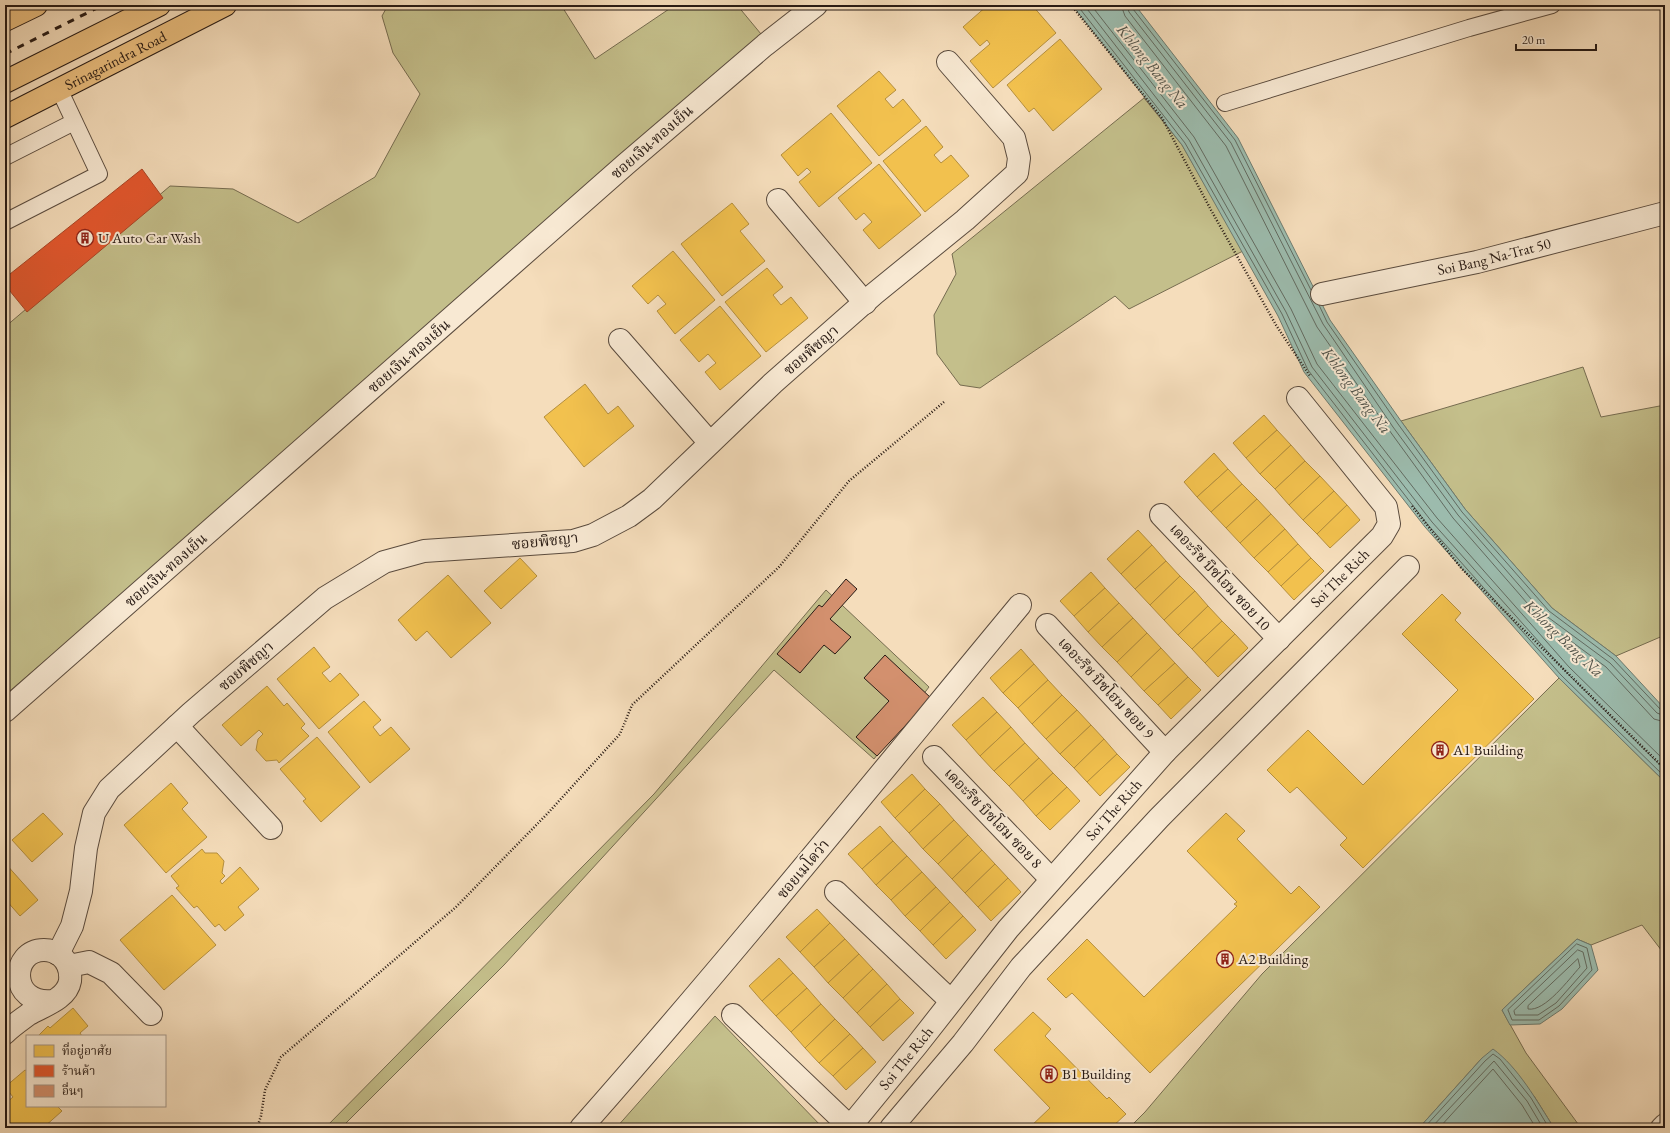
<svg xmlns="http://www.w3.org/2000/svg" width="1670" height="1133" viewBox="0 0 1670 1133" font-family="'EB Garamond','Noto Serif Thai',serif">
  <style>
    .green { fill: #c4bf8b; stroke: #766c50 }
    .water { fill: #9cbcae; stroke: #6d7b70 }
    .homes { fill: #f2c14e; stroke: #b58f3d }
    .shops { fill: #e4572e; stroke: #ab4526 }
    .lines { fill: none; stroke-linecap: round; stroke-linejoin: round }
    .shore { stroke: #626b61; stroke-width: 1 }
    .building { fill: #d3906e; stroke: #271a14 }
    .service-casing { stroke: #5a4b3e; stroke-width: 18 }
    .minor-casing { stroke: #5a4b3e; stroke-width: 24 }
    .primary-casing { stroke: #271a14; stroke-width: 24 }
    .path { stroke: #271a14; stroke-width: 2.5; stroke-dasharray: 1 2; stroke-linecap: butt }
    .service { stroke: #f8e9d3; stroke-width: 16 }
    .minor { stroke: #f8e9d3; stroke-width: 22 }
    .primary { stroke: #eabe7e; stroke-width: 22 }
    .rail { stroke: #271a14; stroke-width: 3; stroke-dasharray: 7 7; stroke-linecap: butt }
    .labels { text-anchor: middle; stroke-width: 4; stroke-linejoin: round; paint-order: stroke }
    .street-label { font-size: 15px; fill: #271a14; stroke: #f8e9d3 }
    .poi-label { font-size: 15px; fill: #271a14; stroke: #f8e9d3; text-anchor: start }
    .water-label { font-size: 16px; font-style: italic; fill: #50534a; stroke: #f8e9d3 }
  </style>
  <rect width="100%" height="100%" fill="#f5ddbb"/>
  <filter id="stains"><feTurbulence type="fractalNoise" baseFrequency=".005" numOctaves="4"/><feColorMatrix values="0 0 0 0 .2 0 0 0 0 .09 0 0 0 0 .02 0 0 0 .5 -.17"/></filter>
  <radialGradient id="worn" r=".72"><stop offset=".6" stop-color="#630" stop-opacity="0"/><stop offset="1" stop-color="#630" stop-opacity=".3"/></radialGradient>
  <g class="green">
    <polygon points="388,5 561,5 595,59 675,5 737,5 761,34 678,105 271,467 5,695 5,327 170,186 233,189 298,223 375,177 420,94 393,53 382,16"/>
    <polygon points="1144,98 1182,145 1243,251 1129,309 1115,296 980,388 960,385 937,354 934,315 956,274 952,254"/>
    <polygon points="1583,367 1601,417 1665,405 1665,635 1616,656 1552,608 1465,509 1401,421"/>
    <polygon points="826,590 929,687 874,759 774,670 504,965 341,1128 325,1128 654,794"/>
    <polygon points="1559,678 1665,782 1665,955 1642,925 1591,945 1577,939 1502,1010 1526,1053 1581,1128 1554,1128 1534,1096 1482,1058 1419,1128 1129,1128 1145,1112 1262,974"/>
    <polygon points="715,1016 823,1128 616,1128"/>
  </g>
  <g class="water">
    <polygon points="1072,5 1135,5 1238,138 1330,320 1401,421 1465,509 1552,608 1616,656 1665,709 1665,782 1559,678 1425,527 1304,372 1278,316 1182,145"/>
    <polygon points="1577,939 1591,945 1598,970 1562,1009 1540,1024 1510,1025 1502,1010"/>
    <path d="M 1493,1049 C 1518,1067 1537,1101 1554,1128 L 1419,1128 L 1482,1058 Z"/>
  </g>
  <g class="homes">
    <polygon points="988,5 1032,5 1056,33 993,88 970,61 990,44 987,40 980,46 963,27"/>
    <polygon points="1060,39 1102,89 1053,131 1034,108 1029,112 1007,85"/>
    <polygon points="879,71 896,90 885,99 893,108 903,99 921,121 879,156 837,106"/>
    <polygon points="831,113 872,163 819,207 799,182 811,172 807,168 798,176 781,155"/>
    <polygon points="926,126 943,147 934,155 941,163 951,155 969,176 925,212 883,161"/>
    <polygon points="879,164 921,215 879,249 863,230 872,222 864,213 856,220 838,198"/>
    <polygon points="732,203 749,224 740,231 765,261 722,296 681,244"/>
    <polygon points="673,251 715,300 675,334 657,311 666,304 658,295 648,304 632,286"/>
    <polygon points="767,268 783,287 773,295 781,305 791,297 808,318 766,352 725,302"/>
    <polygon points="720,306 761,356 720,390 705,372 716,363 708,354 699,362 680,340"/>
    <polygon points="585,384 608,414 618,406 634,426 584,467 544,417"/>
    <polygon points="1264,415 1277,430 1246,458 1233,443"/>
    <polygon points="1277,430 1291,445 1260,474 1246,458"/>
    <polygon points="1291,445 1305,461 1275,489 1260,474"/>
    <polygon points="1214,453 1228,469 1197,497 1184,482"/>
    <polygon points="1305,461 1320,476 1289,505 1275,489"/>
    <polygon points="1228,469 1242,484 1211,512 1197,497"/>
    <polygon points="1320,476 1334,491 1303,520 1289,505"/>
    <polygon points="1242,484 1257,499 1226,528 1211,512"/>
    <polygon points="1334,491 1347,505 1317,534 1303,520"/>
    <polygon points="1257,499 1271,514 1240,543 1226,528"/>
    <polygon points="1347,505 1360,520 1330,548 1317,534"/>
    <polygon points="1271,514 1285,529 1254,558 1240,543"/>
    <polygon points="1285,529 1298,544 1268,572 1254,558"/>
    <polygon points="1138,530 1152,545 1121,574 1107,559"/>
    <polygon points="1298,544 1311,558 1281,586 1268,572"/>
    <polygon points="1152,545 1166,561 1135,589 1121,574"/>
    <polygon points="520,558 537,576 501,609 484,591"/>
    <polygon points="1311,558 1324,571 1294,600 1281,586"/>
    <polygon points="1166,561 1180,576 1150,605 1135,589"/>
    <polygon points="1091,572 1105,588 1074,616 1060,601"/>
    <polygon points="448,575 491,623 451,658 427,631 416,641 398,620"/>
    <polygon points="1180,576 1195,591 1164,620 1150,605"/>
    <polygon points="1105,588 1119,603 1088,632 1074,616"/>
    <polygon points="1195,591 1208,606 1178,635 1164,620"/>
    <polygon points="1442,594 1461,613 1455,620 1534,699 1363,868 1340,845 1347,838 1297,787 1290,793 1267,770 1308,730 1363,785 1458,690 1402,634"/>
    <polygon points="1119,603 1133,618 1102,647 1088,632"/>
    <polygon points="1208,606 1222,621 1192,649 1178,635"/>
    <polygon points="1133,618 1147,633 1117,662 1102,647"/>
    <polygon points="1222,621 1235,634 1205,663 1192,649"/>
    <polygon points="1147,633 1161,648 1131,677 1117,662"/>
    <polygon points="1235,634 1248,648 1218,677 1205,663"/>
    <polygon points="314,647 330,667 322,673 330,682 340,673 359,695 319,729 277,679"/>
    <polygon points="1161,648 1175,663 1144,691 1131,677"/>
    <polygon points="1021,649 1034,664 1003,693 990,678"/>
    <polygon points="1175,663 1188,677 1158,705 1144,691"/>
    <polygon points="1034,664 1048,680 1018,708 1003,693"/>
    <polygon points="1188,677 1201,690 1171,719 1158,705"/>
    <polygon points="1048,680 1062,695 1032,724 1018,708"/>
    <polygon points="267,686 284,706 287,703 305,724 301,728 309,736 279,763 277,760 266,761 256,750 258,739 263,734 259,730 241,746 222,725"/>
    <polygon points="1062,695 1077,710 1046,739 1032,724"/>
    <polygon points="983,697 997,712 966,740 952,725"/>
    <polygon points="364,701 381,720 373,727 380,736 391,727 410,749 370,783 328,732"/>
    <polygon points="1077,710 1091,725 1060,754 1046,739"/>
    <polygon points="997,712 1011,727 980,756 966,740"/>
    <polygon points="1091,725 1104,739 1074,768 1060,754"/>
    <polygon points="1011,727 1025,743 994,771 980,756"/>
    <polygon points="317,737 360,787 321,822 303,801 306,799 280,769"/>
    <polygon points="1104,739 1117,754 1087,782 1074,768"/>
    <polygon points="1025,743 1039,758 1009,786 994,771"/>
    <polygon points="1117,754 1130,767 1100,796 1087,782"/>
    <polygon points="1039,758 1053,773 1023,801 1009,786"/>
    <polygon points="1053,773 1067,787 1036,816 1023,801"/>
    <polygon points="912,774 925,789 895,818 881,802"/>
    <polygon points="171,783 188,803 182,809 207,837 166,873 124,825"/>
    <polygon points="1067,787 1080,801 1050,830 1036,816"/>
    <polygon points="925,789 940,804 909,833 895,818"/>
    <polygon points="940,804 954,820 923,849 909,833"/>
    <polygon points="43,813 63,834 32,862 12,840"/>
    <polygon points="1226,813 1245,831 1237,839 1291,894 1299,886 1320,907 1150,1073 1072,993 1066,998 1047,979 1087,939 1144,997 1237,906 1234,904 1237,902 1187,851"/>
    <polygon points="954,820 968,835 938,864 923,849"/>
    <polygon points="880,826 893,841 862,869 848,854"/>
    <polygon points="968,835 982,850 952,879 938,864"/>
    <polygon points="893,841 907,856 876,885 862,869"/>
    <polygon points="202,849 205,853 217,853 224,861 222,873 225,876 220,881 222,884 240,867 259,889 238,907 244,915 225,931 219,924 215,927 197,906 194,908 176,888 179,886 171,876"/>
    <polygon points="982,850 995,864 965,893 952,879"/>
    <polygon points="907,856 922,872 891,900 876,885"/>
    <polygon points="5,863 38,900 20,916 5,899"/>
    <polygon points="995,864 1008,878 978,907 965,893"/>
    <polygon points="922,872 936,887 905,916 891,900"/>
    <polygon points="1008,878 1021,892 991,921 978,907"/>
    <polygon points="936,887 950,902 920,931 905,916"/>
    <polygon points="172,895 216,945 164,990 120,940"/>
    <polygon points="950,902 963,916 933,945 920,931"/>
    <polygon points="817,909 830,923 800,952 786,937"/>
    <polygon points="963,916 976,930 946,959 933,945"/>
    <polygon points="830,923 845,939 814,967 800,952"/>
    <polygon points="845,939 859,954 828,983 814,967"/>
    <polygon points="859,954 873,969 843,998 828,983"/>
    <polygon points="779,958 793,973 762,1001 749,986"/>
    <polygon points="873,969 887,984 857,1013 843,998"/>
    <polygon points="793,973 807,988 776,1016 762,1001"/>
    <polygon points="887,984 900,999 870,1027 857,1013"/>
    <polygon points="807,988 821,1004 791,1032 776,1016"/>
    <polygon points="900,999 914,1013 883,1041 870,1027"/>
    <polygon points="821,1004 835,1019 805,1048 791,1032"/>
    <polygon points="73,1008 88,1026 80,1033 82,1036 38,1036 48,1026 50,1028"/>
    <polygon points="1033,1012 1051,1029 1045,1036 1107,1099 1109,1097 1126,1114 1111,1128 1029,1128 1050,1108 994,1050"/>
    <polygon points="835,1019 850,1034 819,1063 805,1048"/>
    <polygon points="850,1034 863,1048 833,1076 819,1063"/>
    <polygon points="863,1048 876,1062 846,1090 833,1076"/>
    <polygon points="25,1070 27,1071 27,1106 57,1106 62,1111 43,1128 5,1128 5,1104 13,1097 5,1087"/>
  </g>
  <polygon class="shops" points="142,169 163,198 27,312 5,285 5,278"/>
  <g class="lines">
    <g class="shore">
      <polyline points="1077,5 1185,143 1282,314 1308,370 1428,525 1561,675 1665,777"/>
      <polyline points="1084,5 1189,140 1286,312 1312,367 1432,522 1565,671 1665,770"/>
      <polyline points="1091,5 1194,137 1291,309 1317,364 1437,518 1569,667 1665,761"/>
      <polyline points="1121,5 1125,16 1226,146 1317,327 1389,430 1453,518 1541,619 1606,667 1654,719 1665,722"/>
      <polyline points="1127,5 1129,12 1231,143 1323,324 1393,427 1458,515 1545,615 1610,663 1657,713 1665,716"/>
      <polyline points="1132,5 1133,9 1235,140 1311,290"/>
      <polyline points="1319,305 1327,322 1398,424 1462,512 1549,611 1613,659 1661,710 1665,711"/>
      <polygon points="1577,944 1587,948 1592,970 1559,1006 1539,1020 1512,1020 1508,1010"/>
      <polygon points="1578,950 1583,952 1587,968 1556,1003 1538,1015 1515,1015 1514,1011"/>
      <path d="M 1578,959 L 1580,967 C 1569,979 1545,1012 1528,1009 L 1528,1006 Z"/>
      <polyline points="1424,1128 1485,1061 1493,1054 1500,1059 1531,1098 1549,1128"/>
      <polyline points="1431,1128 1494,1061 1527,1101 1543,1128"/>
      <polyline points="1439,1128 1493,1069 1522,1105 1536,1128"/>
    </g>
  </g>
  <g class="building">
    <polygon points="846,579 857,589 830,619 851,637 835,654 824,645 800,673 777,654 819,605 822,607"/>
    <polygon points="885,655 931,698 877,756 856,737 889,701 864,678"/>
  </g>
  <g class="lines">
    <g class="service-casing">
      <g id="service">
        <polyline points="1225,103 1469,28 1552,5"/>
        <polyline points="5,157 74,122"/>
        <polyline points="5,222 99,174 59,89"/>
      </g>
    </g>
    <g class="minor-casing">
      <g id="minor">
        <polyline points="778,200 865,303"/>
        <path id="s1" d="M 1322,294 L 1477,262 L 1665,213"/>
        <polyline points="620,340 710,443"/>
        <polyline points="1161,515 1279,639"/>
        <polyline points="1047,625 1165,752"/>
        <polyline points="5,711 626,164 765,45 816,5"/>
        <polyline points="177,726 271,828"/>
        <polyline points="934,757 1051,879"/>
        <polyline points="836,892 951,1001"/>
        <polyline points="58,954 72,926 81,891 86,848 94,813 109,789 191,713 325,598 384,562 424,551 573,541 593,535 629,516 652,499 773,383 874,294 965,220 1017,173 1019,158 1014,138 948,62"/>
        <polyline points="69,966 89,962 111,973 151,1014"/>
        <polyline points="733,1015 850,1127"/>
        <path d="M 5,1033 C 12,1026 21,1020 29,1014 C 43,1006 67,999 70,981 C 71,971 69,963 61,956 C 56,952 51,950 44,950 C 10,950 9,1005 52,1001"/>
        <path d="M 581,1128 C 732,957 875,780 1020,605"/>
        <path id="s2" d="M 849,1128 L 917,1045 L 1008,929 L 1165,752 L 1382,536 L 1389,524 L 1386,507 L 1298,398"/>
        <polyline points="891,1128 963,1043 1021,967 1159,818 1408,567"/>
        <polyline points="1662,1128 1665,1125"/>
      </g>
    </g>
    <g class="primary-casing">
      <g id="primary">
        <polyline points="5,20 36,5"/>
        <polyline points="5,82 159,5"/>
        <path id="s3" d="M 5,117 L 225,5"/>
      </g>
    </g>
    <g class="path">
      <polyline points="1071,5 1162,118 1211,210 1276,325 1310,376"/>
      <polyline points="1412,506 1462,569 1665,769"/>
      <polyline points="257,1128 261,1116 265,1090 281,1057 456,907 548,813 620,734 632,705 779,567 849,481 944,402"/>
    </g>
    <use href="#service" class="service"/>
    <use href="#minor" class="minor"/>
    <use href="#primary" class="primary"/>
    <polyline class="rail" points="5,54 103,5"/>
  </g>
  <defs>
    <g id="building-ring" transform="scale(0.9)"><circle r="9.5" fill="#f8e9d3" stroke="#8f2418" stroke-width="1.5"/><path d="M-4-6H4V6H1V3H-1V6H-4ZM-2.5-4.3h1.7v1.8h-1.7ZM.8-4.3h1.7v1.8H.8ZM-2.5-1h1.7V.8h-1.7ZM.8-1h1.7V.8H.8Z" fill="#8f2418"/></g>
  </defs>
  <g fill-rule="evenodd">
    <use href="#building-ring" x="85" y="238"/>
    <use href="#building-ring" x="1440" y="750"/>
    <use href="#building-ring" x="1225" y="959"/>
    <use href="#building-ring" x="1049" y="1074"/>
  </g>
  <g class="labels">
    <g class="street-label">
      <text dy="5" stroke="none"><textPath href="#s3" startOffset="124">Srinagarindra Road</textPath></text>
      <text transform="translate(652 142) rotate(-41)" y="5">ซอยเงิน-ทองเย็น</text>
      <text dy="5" stroke="none"><textPath href="#s1" startOffset="176">Soi Bang Na-Trat 50</textPath></text>
      <text transform="translate(811 350) rotate(-41)" y="5">ซอยพิชญา</text>
      <text transform="translate(409 356) rotate(-41)" y="5">ซอยเงิน-ทองเย็น</text>
      <text transform="translate(545 541) rotate(-6)" y="5">ซอยพิชญา</text>
      <text transform="translate(166 570) rotate(-41)" y="5">ซอยเงิน-ทองเย็น</text>
      <text transform="translate(1220 577) rotate(47)" y="5">เดอะริช บิซโฮม ซอย 10</text>
      <text dy="5" stroke="none"><textPath href="#s2" startOffset="738">Soi The Rich</textPath></text>
      <text transform="translate(246 666) rotate(-41)" y="5">ซอยพิชญา</text>
      <text transform="translate(1106 688) rotate(47)" y="5">เดอะริช บิซโฮม ซอย 9</text>
      <text dy="5" stroke="none"><textPath href="#s2" startOffset="414">Soi The Rich</textPath></text>
      <text transform="translate(993 818) rotate(46)" y="5">เดอะริช บิซโฮม ซอย 8</text>
      <text transform="translate(803 869) rotate(-50)" y="5">ซอยเมโดว่า</text>
      <text dy="5" stroke="none"><textPath href="#s2" startOffset="90">Soi The Rich</textPath></text>
    </g>
    <g class="poi-label">
      <text x="98" y="243">U Auto Car Wash</text>
      <text x="1453" y="755">A1 Building</text>
      <text x="1238" y="964">A2 Building</text>
      <text x="1062" y="1079">B1 Building</text>
    </g>
    <g class="water-label">
      <text transform="translate(1153 66) rotate(51)" y="6">Khlong Bang Na</text>
      <text transform="translate(1357 390) rotate(53)" y="6">Khlong Bang Na</text>
      <text transform="translate(1564 638) rotate(44)" y="6">Khlong Bang Na</text>
    </g>
  </g>
  <rect width="1670" height="1133" fill="none" stroke="#f5ddbb" stroke-width="20"/>
  <rect x="6" y="6" width="1658" height="1121" fill="none" stroke="#271a14" stroke-width="2"/>
  <rect x="10" y="10" width="1650" height="1113" fill="none" stroke="#271a14"/>
  <rect x="26" y="1035" width="140" height="72" fill="#f8e9d3" stroke="#a49687"/>
  <rect x="34" y="1045" width="20" height="12" fill="#f2c14e" stroke="#a49687"/>
  <text x="62" y="1055" font-size="12" fill="#271a14">ที่อยู่อาศัย</text>
  <rect x="34" y="1065" width="20" height="12" fill="#e4572e" stroke="#a49687"/>
  <text x="62" y="1075" font-size="12" fill="#271a14">ร้านค้า</text>
  <rect x="34" y="1085" width="20" height="12" fill="#d3906e" stroke="#a49687"/>
  <text x="62" y="1095" font-size="12" fill="#271a14">อื่นๆ</text>
  <path d="M1516 44v6h80v-6" fill="none" stroke="#271a14" stroke-width="2"/>
  <text x="1522" y="44" font-size="12" fill="#271a14" stroke="#f8e9d3" stroke-width="3" paint-order="stroke">20 m</text>
  <rect width="100%" height="100%" filter="url(#stains)"/>
  <rect width="100%" height="100%" fill="url(#worn)"/>
</svg>
